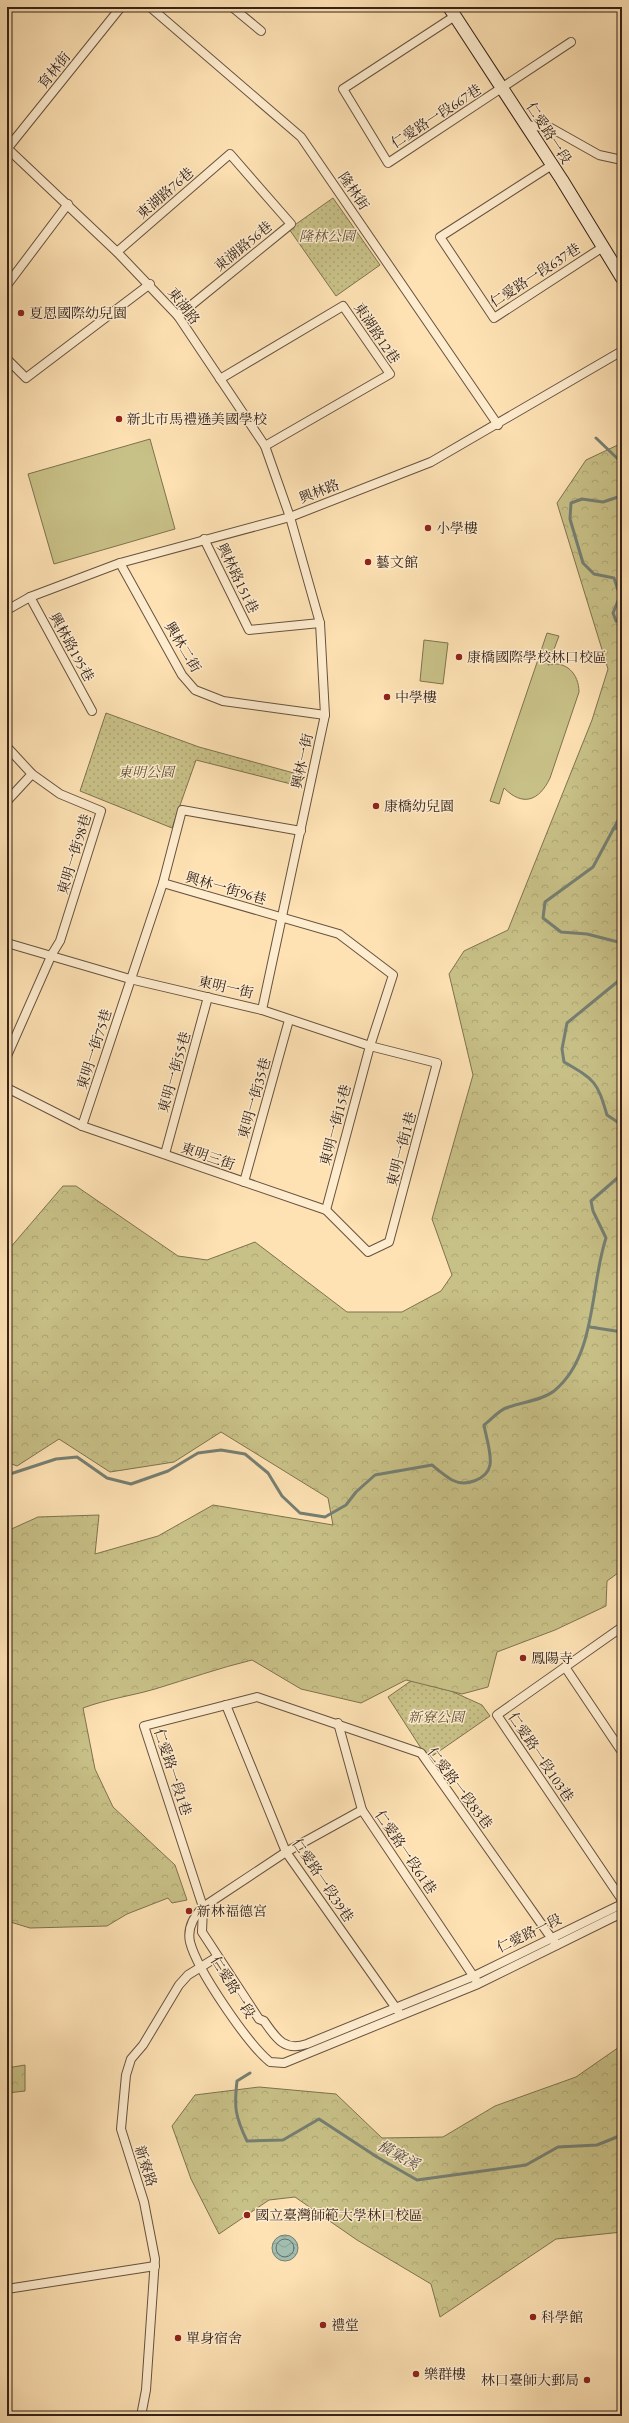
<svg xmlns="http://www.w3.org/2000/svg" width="629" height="2423" viewBox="0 0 629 2423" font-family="'EB Garamond','Noto Serif TC',serif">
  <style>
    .grass { fill: url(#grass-dots); stroke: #7e7250 }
    .forest { fill: url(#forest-crowns); stroke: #7e7250 }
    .pitch { fill: #c8c187; stroke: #7e7250 }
    .water { fill: url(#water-waves); stroke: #757f73 }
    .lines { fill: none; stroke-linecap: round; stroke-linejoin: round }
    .shore { stroke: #6a7064; stroke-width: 1 }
    .stream { stroke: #757f73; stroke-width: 3 }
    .street-casing { stroke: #675240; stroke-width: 10 }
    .secondary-casing { stroke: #352219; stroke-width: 14 }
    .street { stroke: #feecce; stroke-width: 8 }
    .secondary { stroke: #feecce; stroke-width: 12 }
    .poi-dot { fill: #8f2418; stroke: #feecce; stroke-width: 1.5 }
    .labels { text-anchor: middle; stroke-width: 3; stroke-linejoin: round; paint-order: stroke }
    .street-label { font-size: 14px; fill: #352219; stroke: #feecce }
    .park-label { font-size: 14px; font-style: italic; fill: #61523a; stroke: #feecce }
    .poi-label { font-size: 14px; fill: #352219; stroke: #feecce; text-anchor: start }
    .water-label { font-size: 15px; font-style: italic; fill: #555046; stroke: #feecce }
  </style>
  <defs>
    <pattern id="grass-dots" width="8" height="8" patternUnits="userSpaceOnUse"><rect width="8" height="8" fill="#c8c187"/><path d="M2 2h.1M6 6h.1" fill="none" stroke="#aca674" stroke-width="1.8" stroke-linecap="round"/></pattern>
    <pattern id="forest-crowns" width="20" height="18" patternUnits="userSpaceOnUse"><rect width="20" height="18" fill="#c8c187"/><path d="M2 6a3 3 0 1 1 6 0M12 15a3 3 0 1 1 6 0" fill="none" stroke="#aca674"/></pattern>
    <pattern id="water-waves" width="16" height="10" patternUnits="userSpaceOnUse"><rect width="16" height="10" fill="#a0bdaf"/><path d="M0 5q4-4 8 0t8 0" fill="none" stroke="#8aa296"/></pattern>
  </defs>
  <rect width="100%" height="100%" fill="#fee2b4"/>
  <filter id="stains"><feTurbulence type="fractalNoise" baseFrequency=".005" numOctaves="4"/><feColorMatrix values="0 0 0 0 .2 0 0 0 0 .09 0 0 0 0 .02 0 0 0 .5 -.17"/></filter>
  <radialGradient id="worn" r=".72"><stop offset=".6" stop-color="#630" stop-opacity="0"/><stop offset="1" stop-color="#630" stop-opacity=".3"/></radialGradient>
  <g class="grass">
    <polygon points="333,198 380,265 336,296 289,229"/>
    <polygon points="106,713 199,747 301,775 299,786 196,760 172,828 80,791"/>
    <polygon points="418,1676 482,1705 490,1716 428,1759 388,1697"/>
  </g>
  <g class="forest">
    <path d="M 622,443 L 622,1570 L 607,1581 L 606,1606 L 555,1630 L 497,1652 L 488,1687 L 462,1694 L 406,1680 L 361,1703 L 301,1689 L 252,1660 C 219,1668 188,1679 155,1689 C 131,1696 107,1699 83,1708 L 95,1769 L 113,1807 L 175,1865 L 187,1900 L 172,1903 L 168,1898 L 127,1914 L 107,1926 L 30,1928 L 7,1921 L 7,1531 L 38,1517 L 99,1515 L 95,1554 L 158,1536 L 213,1505 L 333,1525 L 328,1498 L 221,1432 L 174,1462 L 110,1472 L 59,1439 L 17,1466 L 7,1462 L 7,1247 L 10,1248 L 63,1186 L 76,1186 L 178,1256 L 207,1260 L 255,1242 L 347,1312 L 402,1312 L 441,1291 L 452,1275 L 432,1219 L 473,1075 L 449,974 L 464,951 L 508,930 L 592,720 L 608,669 L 557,503 L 586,460 Z"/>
    <polygon points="622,2045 622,2232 556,2239 440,2317 431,2284 357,2240 295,2197 269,2200 219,2234 191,2179 172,2126 195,2095 259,2087 336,2094 382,2138 443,2137 495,2106 576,2077"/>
    <polygon points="25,2065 25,2091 7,2093 7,2068"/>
  </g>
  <g class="pitch">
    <polygon points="150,439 175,529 54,564 28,474"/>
    <path d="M 547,633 L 559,636 L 548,665 C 566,660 579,674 579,692 L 550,778 C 539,801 523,807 504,788 L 499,804 L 490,801 Z"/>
    <polygon points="424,640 448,643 443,684 420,681"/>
  </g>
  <circle class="water" cx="285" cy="2248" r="13"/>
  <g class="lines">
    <circle class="shore" cx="285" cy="2248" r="9"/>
    <g class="stream">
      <polyline points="596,438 619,460 621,496 603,502 582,499 571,503 570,519 583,563 594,574 614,578 620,596 613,613 616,621 622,623"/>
      <polyline points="622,813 593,867 545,902 543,918 561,932 587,934 622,943"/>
      <polyline points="613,829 622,827"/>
      <path d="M 622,978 L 567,1023 L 562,1049 L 564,1062 C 595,1080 597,1081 607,1115 L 622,1125"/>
      <polyline points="590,1327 622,1332"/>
      <path d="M 7,1475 L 56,1459 L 77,1457 L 107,1478 L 131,1484 L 168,1471 L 198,1453 L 221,1450 L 245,1454 L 268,1473 L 282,1496 L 300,1513 L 325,1517 L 346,1505 L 356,1492 L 375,1475 L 432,1465 C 438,1470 445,1476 452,1480 C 465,1487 487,1480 490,1465 C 492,1454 486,1437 484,1425 C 491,1420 498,1411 506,1408 C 521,1402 541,1401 554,1391 C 597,1356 590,1285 606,1238 L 593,1211 L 591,1201 L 622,1174"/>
      <polyline points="7,1802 9,1806"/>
      <path d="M 250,2073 L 237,2081 C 234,2107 235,2116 247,2141 L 283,2140 L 319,2119 L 377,2157 L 417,2180 L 526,2165 L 558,2147 L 597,2145 L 622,2135"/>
    </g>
    <g class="street-casing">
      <g id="street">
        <polyline points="150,7 301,137 498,425"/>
        <polyline points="232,7 261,31"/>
        <polyline points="455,16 343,89 388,163 571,42"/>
        <polyline points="526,125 551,128 599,155 622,160"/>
        <polyline points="7,148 117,252 178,316 265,446 290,517 320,623 325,715 262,1010"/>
        <polyline points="7,149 121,7"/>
        <polyline points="552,165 440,237 494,318 603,247"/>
        <polyline points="117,252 230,154 291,224 178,316"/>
        <polyline points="7,285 68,204"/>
        <polyline points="7,359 26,378 150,284"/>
        <polyline points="220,379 343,306 390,374 265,446"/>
        <polyline points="204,539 249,630 320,623"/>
        <polyline points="120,563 182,675 195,690 223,701 325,715"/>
        <polyline points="30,597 92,711"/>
        <polyline points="7,610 30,597 120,563 290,517 431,462 622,351"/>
        <polyline points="7,747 32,774 60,794 101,811 60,941 52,954 7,1056"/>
        <polyline points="7,801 32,774"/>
        <polyline points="163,883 339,934 393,975 370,1046 326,1210"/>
        <polyline points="7,943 130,979 262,1010 370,1046 437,1063 389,1242 368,1252 326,1210 82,1126 7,1088"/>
        <polyline points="82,1126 163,883 182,810 301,831"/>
        <polyline points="165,1154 208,997"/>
        <polyline points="244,1182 289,1020"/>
        <polyline points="622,1627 497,1715 622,1900"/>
        <polyline points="565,1667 622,1752"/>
        <polyline points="226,1705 286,1852 398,2011"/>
        <polyline points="338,1723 362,1810 476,1980"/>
        <path d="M 362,1810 L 286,1852 L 203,1907 C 194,1916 187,1928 190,1942 C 197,1970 248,2044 270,2062 L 284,2063 L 478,1984 L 622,1913"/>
        <path d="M 557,1945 L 552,1939 L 421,1753 L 257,1697 L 144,1726 L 203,1907 L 202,1932 L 259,2019 L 264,2021 C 276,2038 284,2052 307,2044 L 474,1976 L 622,1904"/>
        <polyline points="7,2289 155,2266"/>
        <polyline points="141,2416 146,2390 155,2259 144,2202 121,2129 126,2075 131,2059 143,2045 179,1985 188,1975 217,1957"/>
      </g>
    </g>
    <g class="secondary-casing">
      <polyline id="secondary" points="449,7 562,180 622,278"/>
    </g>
    <use href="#street" class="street"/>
    <use href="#secondary" class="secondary"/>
  </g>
  <g class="poi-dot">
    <circle cx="21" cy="313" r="4"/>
    <circle cx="119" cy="419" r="4"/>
    <circle cx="428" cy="528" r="4"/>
    <circle cx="368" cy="562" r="4"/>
    <circle cx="459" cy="657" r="4"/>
    <circle cx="387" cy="697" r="4"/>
    <circle cx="376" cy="806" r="4"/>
    <circle cx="523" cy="1658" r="4"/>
    <circle cx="189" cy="1911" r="4"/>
    <circle cx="247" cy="2215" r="4"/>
    <circle cx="533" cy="2317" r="4"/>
    <circle cx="323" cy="2325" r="4"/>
    <circle cx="178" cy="2338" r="4"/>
    <circle cx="416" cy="2374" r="4"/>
    <circle cx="587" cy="2380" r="4"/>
  </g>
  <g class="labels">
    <g class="street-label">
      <text transform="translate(54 70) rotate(-51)" y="5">育林街</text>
      <text transform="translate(436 116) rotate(-33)" y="5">仁愛路一段667巷</text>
      <text transform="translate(549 133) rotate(57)" y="5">仁愛路一段</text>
      <text transform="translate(354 191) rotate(56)" y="5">隆林街</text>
      <text transform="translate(165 193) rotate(-41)" y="5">東湖路76巷</text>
      <text transform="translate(243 246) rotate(-39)" y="5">東湖路56巷</text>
      <text transform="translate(535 275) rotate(-33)" y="5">仁愛路一段637巷</text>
      <text transform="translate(184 306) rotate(52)" y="5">東湖路</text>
      <text transform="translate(377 333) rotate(56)" y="5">東湖路12巷</text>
      <text transform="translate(319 491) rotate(-21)" y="5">興林路</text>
      <text transform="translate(238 578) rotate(64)" y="5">興林路151巷</text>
      <text transform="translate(72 647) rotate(61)" y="5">興林路195巷</text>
      <text transform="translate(183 647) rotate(59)" y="5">興林二街</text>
      <text transform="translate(302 761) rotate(-78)" y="5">興林一街</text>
      <text transform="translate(74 854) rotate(-73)" y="5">東明一街98巷</text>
      <text transform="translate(226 888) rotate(16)" y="5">興林一街96巷</text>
      <text transform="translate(226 987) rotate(13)" y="5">東明一街</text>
      <text transform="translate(94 1049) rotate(-72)" y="5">東明一街75巷</text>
      <text transform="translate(174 1072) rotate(-74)" y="5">東明一街55巷</text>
      <text transform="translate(254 1098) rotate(-74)" y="5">東明一街35巷</text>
      <text transform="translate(335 1125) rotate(-75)" y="5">東明一街15巷</text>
      <text transform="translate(401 1149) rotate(-75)" y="5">東明一街1巷</text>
      <text transform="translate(208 1156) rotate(19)" y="5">東明三街</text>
      <text transform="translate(541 1757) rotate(56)" y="5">仁愛路一段103巷</text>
      <text transform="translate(173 1772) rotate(72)" y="5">仁愛路一段1巷</text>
      <text transform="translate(460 1788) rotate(53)" y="5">仁愛路一段83巷</text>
      <text transform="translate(406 1852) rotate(56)" y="5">仁愛路一段61巷</text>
      <text transform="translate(323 1880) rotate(56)" y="5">仁愛路一段39巷</text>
      <text transform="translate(529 1933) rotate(-26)" y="5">仁愛路一段</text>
      <text transform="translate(233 1987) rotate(58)" y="5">仁愛路一段</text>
      <text transform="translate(146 2166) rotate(72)" y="5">新寮路</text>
    </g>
    <g class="park-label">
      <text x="327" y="241">隆林公園</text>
      <text x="146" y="777">東明公園</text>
      <text x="436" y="1722">新寮公園</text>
    </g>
    <g class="poi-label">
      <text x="29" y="318">夏恩國際幼兒園</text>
      <text x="127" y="424">新北市馬禮遜美國學校</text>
      <text x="436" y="533">小學樓</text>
      <text x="376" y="567">藝文館</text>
      <text x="467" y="662">康橋國際學校林口校區</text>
      <text x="395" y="702">中學樓</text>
      <text x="384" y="811">康橋幼兒園</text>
      <text x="531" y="1663">鳳陽寺</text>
      <text x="197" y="1916">新林福德宮</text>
      <text x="255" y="2220">國立臺灣師範大學林口校區</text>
      <text x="541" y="2322">科學館</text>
      <text x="331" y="2330">禮堂</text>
      <text x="186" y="2343">單身宿舍</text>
      <text x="424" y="2379">樂群樓</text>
      <text x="579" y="2385" text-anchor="end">林口臺師大郵局</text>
    </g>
    <g class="water-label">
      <text transform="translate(398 2155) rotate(29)" y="5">橫窠溪</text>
    </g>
  </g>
  <rect width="629" height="2423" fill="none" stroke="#fee2b4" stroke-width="24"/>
  <rect x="8" y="8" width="613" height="2407" fill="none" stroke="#352219" stroke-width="2"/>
  <rect x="12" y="12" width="605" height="2399" fill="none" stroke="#352219"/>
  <rect width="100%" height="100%" filter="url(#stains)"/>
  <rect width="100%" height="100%" fill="url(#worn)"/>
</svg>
